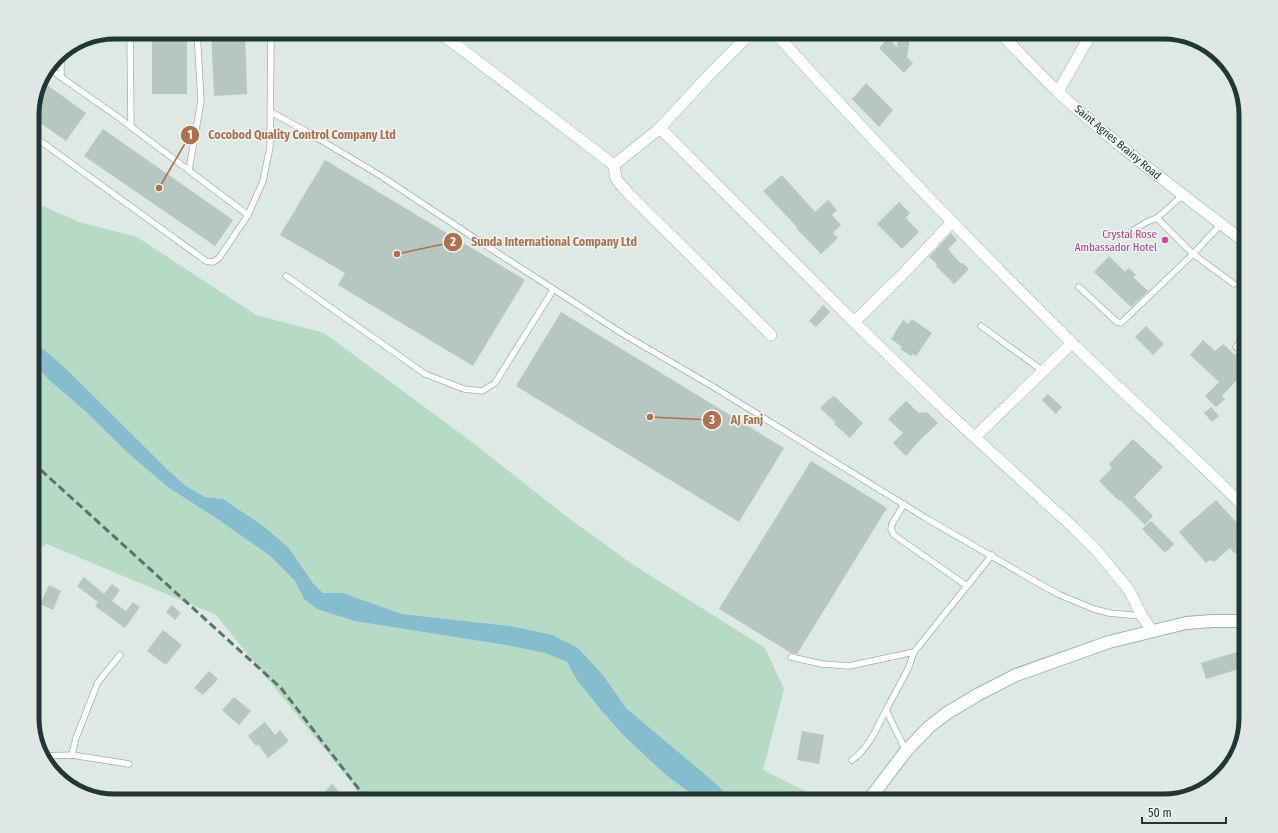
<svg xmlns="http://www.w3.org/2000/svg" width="1278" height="833" viewBox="0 0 1278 833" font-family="'Fira Sans Condensed',sans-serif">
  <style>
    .green { fill: #b6dac3 }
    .water { fill: #85bdce }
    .building { fill: #b6c6c1 }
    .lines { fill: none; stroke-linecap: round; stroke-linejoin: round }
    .lane-casing { stroke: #a1b0ac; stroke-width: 7 }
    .street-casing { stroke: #a1b0ac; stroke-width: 12 }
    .secondary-casing { stroke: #9db4ae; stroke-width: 14 }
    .lane { stroke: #fff; stroke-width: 5.5 }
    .street { stroke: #fff; stroke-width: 11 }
    .secondary { stroke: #fff; stroke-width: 12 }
    .rail { stroke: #59746f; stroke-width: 3; stroke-dasharray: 8 4; stroke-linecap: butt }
    .hotel-dot { fill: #d1479c; stroke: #eef6f2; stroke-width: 1.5 }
    .labels { text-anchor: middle; stroke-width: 3; stroke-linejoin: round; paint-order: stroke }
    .street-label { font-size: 11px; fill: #203833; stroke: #eef6f2 }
    .hotel-label { font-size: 11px; fill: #b23c85; stroke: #eef6f2; text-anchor: end }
    .rim { fill: none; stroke: #203833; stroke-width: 5 }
    .leader { fill: none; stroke: #b1704c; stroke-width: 1.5 }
    .callout-dot { fill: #b1704c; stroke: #eef6f2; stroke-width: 1.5 }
    .mark-label { font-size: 12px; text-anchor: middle; font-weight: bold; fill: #fff }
    .callout-label { font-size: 12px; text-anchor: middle; font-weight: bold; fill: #b1704c; stroke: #eef6f2; stroke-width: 3; stroke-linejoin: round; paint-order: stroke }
  </style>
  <rect width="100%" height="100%" fill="#dde9e5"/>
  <g class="green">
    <polygon points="32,201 79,222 137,237 256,315 324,333 472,442 567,517 632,564 765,648 784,689 763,770 825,801 734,801 713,781 626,708 603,675 578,648 510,626 402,614 343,593 323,593 313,583 288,547 262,525 223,499 205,497 186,486 168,470 63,367 32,340"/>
    <polygon points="32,361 49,380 85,411 130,455 169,488 216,518 269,555 295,581 304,599 317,609 354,621 505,645 545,653 567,662 576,679 600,709 625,737 667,776 701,801 364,801 351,782 216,615 47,544 32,554"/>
  </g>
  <polygon class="water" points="32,340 63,366 168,470 186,486 205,497 223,499 262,525 288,547 313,583 323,593 343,593 402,614 510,626 552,635 578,648 603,675 626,708 713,781 734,801 701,801 667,776 625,737 600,709 576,679 567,662 545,653 505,645 354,621 317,609 304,599 295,581 269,555 216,518 169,488 130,455 85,411 49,380 32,361"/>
  <g class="building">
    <rect x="152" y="32" width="35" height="62"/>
    <polygon points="211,32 245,32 247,94 214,96"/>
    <polygon points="899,32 911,32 907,57 913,63 904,73 879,48 888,38 897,47"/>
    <polygon points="40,80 86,113 66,141 32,117 32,109 38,83"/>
    <polygon points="866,83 893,110 879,127 852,99"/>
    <polygon points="103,129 233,220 215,246 84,156"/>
    <polygon points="325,160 525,280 473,366 338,285 345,273 280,235"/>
    <polygon points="782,175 815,212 828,200 837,210 832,215 841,225 833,233 838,238 821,254 796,228 797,227 763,191"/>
    <polygon points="899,202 910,213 906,218 919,232 902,249 877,224"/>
    <polygon points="951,233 957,240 948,249 960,263 963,263 969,269 954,284 936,266 937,264 929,257"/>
    <polygon points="1109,256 1125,272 1129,268 1136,275 1133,277 1148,291 1131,307 1094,272"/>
    <polygon points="823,305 830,312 816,327 809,321"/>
    <polygon points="561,312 784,448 739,522 516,386"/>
    <polygon points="912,319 932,333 916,356 913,354 911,356 900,349 902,347 891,339 903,320 908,324"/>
    <polygon points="1146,326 1164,344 1153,355 1135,337"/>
    <polygon points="1203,340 1215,351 1223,344 1235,355 1238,353 1244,358 1241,362 1246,366 1246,370 1222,396 1225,399 1216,407 1205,396 1219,382 1190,355"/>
    <polygon points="1048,394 1062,407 1056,414 1042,400"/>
    <polygon points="834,396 863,423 850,438 835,425 834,421 820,408 827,401"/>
    <polygon points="906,401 919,413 927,412 938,423 920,440 906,456 893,443 903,433 888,419"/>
    <polygon points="1211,407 1219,416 1212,422 1204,413"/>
    <polygon points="1133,439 1163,467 1134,497 1153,516 1145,525 1120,500 1119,501 1099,481 1112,468 1109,464"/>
    <polygon points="811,461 887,508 797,654 791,653 719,609"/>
    <polygon points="1216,500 1246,533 1246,544 1235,554 1230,548 1214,562 1210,560 1206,563 1179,532"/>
    <polygon points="1151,521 1174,544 1165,553 1142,529"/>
    <polygon points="84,577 104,594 112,584 120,590 112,601 126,611 133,602 140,607 125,628 95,606 98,602 77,586"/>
    <polygon points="49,585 61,591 53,610 40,604"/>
    <polygon points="172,605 181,613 175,620 166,612"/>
    <polygon points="163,630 182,645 166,665 147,651"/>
    <polygon points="1246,649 1246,667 1206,679 1201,663"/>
    <polygon points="209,671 218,679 203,695 194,688"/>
    <polygon points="234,697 251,711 239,725 222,710"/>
    <polygon points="265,722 275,735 280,730 289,741 268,758 258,744 256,746 248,736"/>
    <polygon points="802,731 824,735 819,764 797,760"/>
    <polygon points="332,784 341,794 334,801 315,801"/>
  </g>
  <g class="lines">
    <g class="lane-casing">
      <g id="lane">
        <polyline points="130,32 131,127"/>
        <polyline points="48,68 118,117 248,215"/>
        <polyline points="61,77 61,53"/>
        <polyline points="271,112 309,133 381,176 482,243 623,334 712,386 924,517 1038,583 1060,595 1094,609 1109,613 1141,616"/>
        <polyline points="32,135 206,261 213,262 219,258 248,215 263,181 270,147 271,32"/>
        <polyline points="189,170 201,101 197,32"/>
        <polyline points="1157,218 1193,254 1234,284"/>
        <polyline points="1132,231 1147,222 1157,218 1183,195"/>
        <polyline points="286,276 425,374 464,389 482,391 495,383 553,290"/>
        <polyline points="1079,287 1117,322 1121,323 1193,254 1221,224"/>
        <polyline points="981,326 1043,371"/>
        <polyline points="1236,347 1246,335"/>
        <polyline points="904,504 892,524 891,529 894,535 967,586"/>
        <polyline points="791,657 822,664 849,666 914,652"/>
        <polyline points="906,751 886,710 908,669 914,652 992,555"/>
        <polyline points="72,755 76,738 98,682 120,655"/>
        <polyline points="42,756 72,755 129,764"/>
        <path d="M 852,760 C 868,749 877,728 886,710"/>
      </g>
    </g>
    <g class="street-casing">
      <g id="street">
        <polyline points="439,32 614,165 616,179 627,192 771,335"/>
        <path d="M 774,32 C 870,138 969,241 1070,341 C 1128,398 1189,451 1246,509"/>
        <path d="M 999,32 C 1019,52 1038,73 1059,93 C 1118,147 1182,194 1246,243"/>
        <polyline points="1058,92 1092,32"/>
        <polyline points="660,128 854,322 904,273 952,222"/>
        <polyline points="614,165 660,128 708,76 752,32"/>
        <polyline points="854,322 945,410 1074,528 1096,550 1129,590 1142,616 1152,631"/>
        <polyline points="975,437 1072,343"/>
      </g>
    </g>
    <g class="secondary-casing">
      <polyline id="secondary" points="868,801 906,751 929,727 947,713 979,694 1016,675 1109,642 1186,623 1213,621 1246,621"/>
    </g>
    <use href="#lane" class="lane"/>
    <use href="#street" class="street"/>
    <use href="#secondary" class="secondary"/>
    <polyline class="rail" points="32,462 281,688 368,801"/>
  </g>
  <circle class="hotel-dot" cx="1165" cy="240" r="4"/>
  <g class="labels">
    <g class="street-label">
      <text transform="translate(1118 142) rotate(40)" y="4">Saint Agnes Brainy Road</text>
    </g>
    <g class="hotel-label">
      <text x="1157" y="238">Crystal Rose<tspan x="1157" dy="13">Ambassador Hotel</tspan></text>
    </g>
  </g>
  <path d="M0 0H1278V833H0ZM115 39H1163A76 76 0 0 1 1239 115V718A76 76 0 0 1 1163 794H115A76 76 0 0 1 39 718V115A76 76 0 0 1 115 39Z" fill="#dee7e3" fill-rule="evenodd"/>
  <path class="rim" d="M115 39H1163A76 76 0 0 1 1239 115V718A76 76 0 0 1 1163 794H115A76 76 0 0 1 39 718V115A76 76 0 0 1 115 39Z"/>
  <path class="leader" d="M159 188L190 135M397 254L453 242M650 417L712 420"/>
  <g class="callout-dot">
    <circle cx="159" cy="188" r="4"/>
    <circle cx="397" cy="254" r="4"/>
    <circle cx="650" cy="417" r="4"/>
    <circle cx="190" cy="135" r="10"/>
    <circle cx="453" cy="242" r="10"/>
    <circle cx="712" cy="420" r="10"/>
  </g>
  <g class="mark-label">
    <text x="190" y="139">1</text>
    <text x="453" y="246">2</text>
    <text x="712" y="424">3</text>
  </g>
  <g class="callout-label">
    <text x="302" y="139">Cocobod Quality Control Company Ltd</text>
    <text x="554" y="246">Sunda International Company Ltd</text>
    <text x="747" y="424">AJ Fanj</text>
  </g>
  <path d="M1142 817v6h84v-6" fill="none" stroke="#203833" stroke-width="2"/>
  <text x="1148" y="817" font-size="12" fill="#203833" stroke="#eef6f2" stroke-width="3" paint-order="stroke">50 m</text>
</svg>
